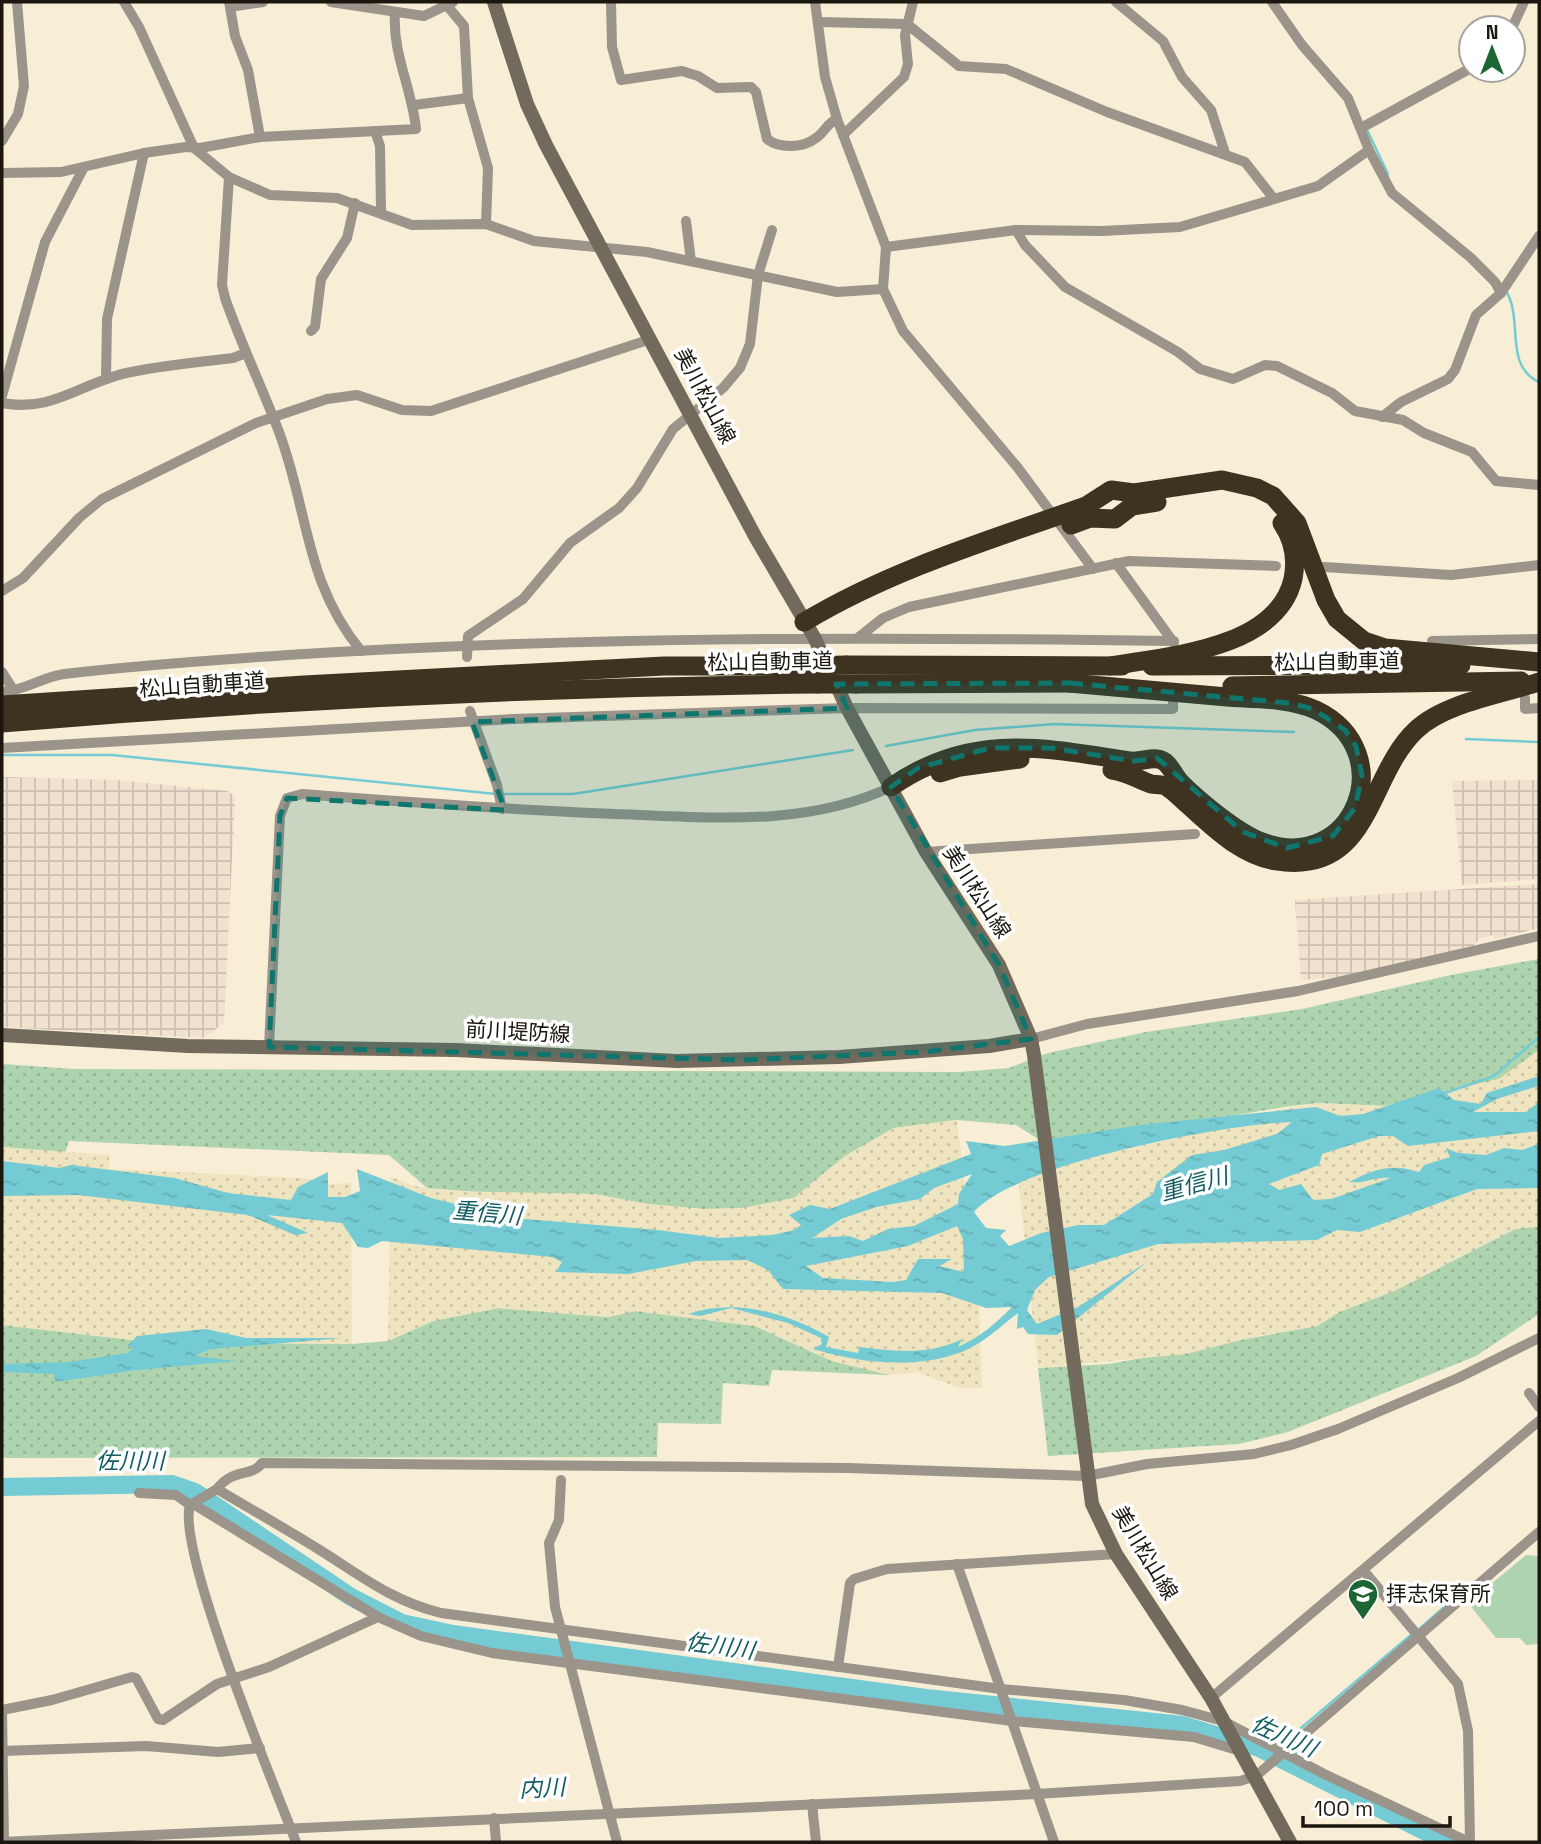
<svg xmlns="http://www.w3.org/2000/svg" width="1541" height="1844" viewBox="0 0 1541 1844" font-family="'Space Grotesk','Noto Sans JP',sans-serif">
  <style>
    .industrial { fill: url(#industrial-grid) }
    .grass { fill: url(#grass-dots) }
    .sand { fill: url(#sand-dots) }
    .pitch { fill: #add4ae }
    .water { fill: url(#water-ripples); fill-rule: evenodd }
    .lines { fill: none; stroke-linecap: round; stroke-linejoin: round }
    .stream { stroke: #75cbd3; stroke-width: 2.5 }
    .river { stroke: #75cbd3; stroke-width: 18 }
    .street { stroke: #9a948b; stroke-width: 10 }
    .secondary { stroke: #726a5c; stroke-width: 14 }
    .highway { stroke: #3e3321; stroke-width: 19 }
    .highway-bridge { stroke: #3e3321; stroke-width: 19 }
    .marked { fill: #0f766e; fill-opacity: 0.2; stroke: #0f766e; stroke-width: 5; stroke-dasharray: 14 9; stroke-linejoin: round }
    .labels { text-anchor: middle; stroke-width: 7; stroke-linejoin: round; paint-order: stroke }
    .street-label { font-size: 21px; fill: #1b170f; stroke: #fff }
    .poi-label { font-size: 21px; fill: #1b170f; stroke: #fff; text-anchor: start }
    .water-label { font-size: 23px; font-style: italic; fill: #135d63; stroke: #fff }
  </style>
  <defs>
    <pattern id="industrial-grid" width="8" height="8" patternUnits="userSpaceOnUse" patternTransform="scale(1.75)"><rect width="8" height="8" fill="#f1e1cf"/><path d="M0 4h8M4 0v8" fill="none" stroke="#cec0b1"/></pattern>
    <pattern id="grass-dots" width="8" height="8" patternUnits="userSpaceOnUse" patternTransform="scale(1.75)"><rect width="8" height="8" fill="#add4ae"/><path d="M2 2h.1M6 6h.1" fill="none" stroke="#94b594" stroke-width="1.8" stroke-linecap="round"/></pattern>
    <pattern id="sand-dots" width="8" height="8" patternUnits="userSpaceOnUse" patternTransform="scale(1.75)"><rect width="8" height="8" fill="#eee4bf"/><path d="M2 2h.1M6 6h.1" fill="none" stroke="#ccc3a3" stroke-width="1.8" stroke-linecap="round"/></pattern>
    <pattern id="water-ripples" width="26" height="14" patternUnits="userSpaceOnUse" patternTransform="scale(1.75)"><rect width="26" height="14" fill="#75cbd3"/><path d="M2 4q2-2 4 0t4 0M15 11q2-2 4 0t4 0" fill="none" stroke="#65aeb4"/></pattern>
  </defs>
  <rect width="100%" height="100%" fill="#f8edd5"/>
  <g class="industrial">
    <polygon points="2,777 116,780 228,791 235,797 224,1023 203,1038 2,1027"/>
    <polygon points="1539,780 1539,879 1462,885 1452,781"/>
    <polygon points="1539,884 1539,928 1495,939 1493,935 1479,939 1473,947 1341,977 1301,980 1295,900"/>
  </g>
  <g class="grass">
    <polygon points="1539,959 1539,1050 1499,1079 1384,1106 1318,1103 1284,1107 1196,1122 1060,1153 1016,1125 957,1120 894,1128 845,1156 794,1198 743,1208 703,1209 647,1204 594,1194 488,1193 427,1188 389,1155 69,1141 65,1153 2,1147 2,1064 75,1069 959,1072 1009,1068 1048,1053 1146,1032 1302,1009 1451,975"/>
    <polygon points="1533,1226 1539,1227 1539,1314 1476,1356 1288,1432 1239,1444 1048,1456 1038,1368 1109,1364 1317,1326 1339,1312 1394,1291 1515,1229"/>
    <polygon points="498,1308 608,1317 635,1311 755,1326 832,1361 890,1375 772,1370 769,1386 723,1383 721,1424 658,1423 657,1457 2,1458 2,1325 150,1342 352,1344 388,1341 433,1321"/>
  </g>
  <g class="sand">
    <polygon points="1539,1050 1539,1227 1515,1229 1394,1291 1339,1312 1317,1326 1257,1336 1186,1354 1038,1368 1016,1156 1318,1103 1384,1106 1499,1079"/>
    <polygon points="957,1120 979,1306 982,1388 960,1388 918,1372 890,1375 832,1361 755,1326 635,1311 608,1317 498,1308 433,1321 388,1341 391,1177 414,1186 447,1191 594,1194 647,1204 703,1209 743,1208 794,1198 845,1156 894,1128"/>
    <polygon points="2,1147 109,1155 109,1169 304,1178 329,1184 351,1183 352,1344 150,1342 2,1325"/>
  </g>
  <polygon class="pitch" points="1526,1555 1539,1556 1539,1644 1526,1645 1520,1638 1496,1638 1468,1603"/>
  <g class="water">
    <path d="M 1539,1076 L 1538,1086 L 1497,1099 L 1473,1112 L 1526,1112 L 1539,1102 L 1539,1131 L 1408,1146 L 1393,1136 L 1379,1136 L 1322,1154 L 1319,1165 L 1269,1184 L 1279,1190 L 1301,1184 L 1313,1200 L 1331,1199 L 1391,1178 C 1376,1176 1364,1184 1349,1182 C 1373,1169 1392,1163 1419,1172 L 1424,1165 L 1450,1157 L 1446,1148 L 1458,1153 L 1486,1155 L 1504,1148 L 1522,1150 L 1539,1144 L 1539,1188 L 1477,1189 L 1360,1232 L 1337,1230 L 1317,1240 L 1158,1244 L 1049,1277 L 1035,1290 L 1027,1310 L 1037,1324 L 1078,1307 L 1147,1262 L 1057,1335 L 1028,1334 L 1023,1327 L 1017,1329 L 1018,1313 C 1001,1326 983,1343 964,1351 C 918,1370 859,1363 813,1349 L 822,1344 L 821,1338 L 788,1323 L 731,1308 L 700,1316 L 688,1314 C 736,1298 787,1313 829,1337 L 826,1347 L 858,1353 L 859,1347 C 896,1351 927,1356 962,1339 L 958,1347 C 980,1337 995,1324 1012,1307 L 986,1308 L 942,1293 L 783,1289 L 768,1270 L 747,1260 L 696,1261 L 628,1274 L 556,1272 L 562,1262 L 552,1257 L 382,1241 L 368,1248 L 358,1247 L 342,1223 L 267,1215 L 308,1233 L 295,1235 L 248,1215 L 78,1195 L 2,1196 L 2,1161 L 59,1168 L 71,1165 L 175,1178 L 228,1193 L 291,1200 L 298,1187 L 328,1172 L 328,1197 L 345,1197 L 360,1191 L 357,1169 L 431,1198 L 513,1218 L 658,1230 L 719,1238 L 773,1235 L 794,1230 L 801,1225 L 789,1215 L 810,1205 L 830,1209 L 971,1154 L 966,1141 L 1005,1146 L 1140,1125 L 1316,1107 L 1340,1116 L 1363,1114 L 1439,1088 L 1454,1100 L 1481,1104 L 1487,1093 ZM 1292,1122 L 1277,1134 L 1224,1150 L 1192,1155 L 1157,1182 L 1153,1194 L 1104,1225 L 1078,1225 L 1041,1233 L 1009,1246 L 1000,1236 L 1006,1230 L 986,1228 L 974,1212 C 1016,1163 1226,1124 1292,1122 ZM 972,1174 L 959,1194 L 958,1204 L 914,1226 L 888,1229 L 863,1241 L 849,1236 L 812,1238 L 841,1219 L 876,1207 L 920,1199 L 934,1188 ZM 957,1226 L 963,1239 L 964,1272 L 939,1266 L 952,1259 L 918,1259 L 906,1280 L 892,1282 L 823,1278 L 806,1266 L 908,1246 Z"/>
    <polygon points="206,1329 246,1338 342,1338 211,1349 194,1356 237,1361 137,1370 55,1382 54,1374 2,1372 2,1364 69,1362 127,1353 133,1348 127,1346 137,1336"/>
  </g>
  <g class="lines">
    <g class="stream">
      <polyline points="1367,130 1388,174"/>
      <path d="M 1506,291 C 1524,320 1503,365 1539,382"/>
      <polyline points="1466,739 1539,742"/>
      <polyline points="886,746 975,730 1055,724 1294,732"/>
      <polyline points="2,755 112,755 496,794"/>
      <polyline points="503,794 573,794 853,750"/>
      <polyline points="1445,1093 1494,1076 1539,1037"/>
      <polyline points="1418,1630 1458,1595"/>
      <polyline points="1281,1745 1412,1634"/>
      <polyline points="1296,1749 1296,1753"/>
    </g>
    <polyline class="river" points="2,1487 172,1484 195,1492 351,1597 402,1623 453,1634 926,1698 1183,1725 1259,1748 1446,1842"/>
    <g class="street">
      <polyline points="124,2 139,27 194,148 229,177 270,195 337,198 412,225 486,224 534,241 647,252 837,292 883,289"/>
      <polyline points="229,2 230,7 263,2"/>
      <polyline points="331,2 424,16 453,2"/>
      <polyline points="444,2 464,26 468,98 488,168 486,224"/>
      <path d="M 611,2 L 612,47 L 621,80 L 682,71 L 698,76 L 717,88 L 751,87 L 756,92 L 767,139 C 780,149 803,148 816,138 C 825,132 827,123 837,119"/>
      <polyline points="815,2 825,77 837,119 886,247 883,289 903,331 1018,468 1093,569"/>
      <polyline points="1116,2 1163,41 1182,77 1211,110 1225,153"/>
      <polyline points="1272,2 1302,45 1348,98 1369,150 1392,193 1470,257 1495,282 1501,293"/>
      <polyline points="230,7 235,36 248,70 260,137"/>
      <polyline points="818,22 907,24 959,66 1006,69 1107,112 1245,162 1274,199"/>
      <polyline points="1512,28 1524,2"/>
      <polyline points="414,105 468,98"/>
      <polyline points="1361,128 1471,68"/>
      <polyline points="375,131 380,146 381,212"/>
      <polyline points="843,135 904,77 908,64 905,35 913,2"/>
      <polyline points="2,141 18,114 24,86 17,2"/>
      <path d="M 2,173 L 61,172 L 144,153 L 186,147 L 200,148 L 260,137 L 416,129 C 412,88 392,54 395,12"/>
      <path d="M 229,177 L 222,285 L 225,298 C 241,344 262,387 279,432 C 309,512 304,581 361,651"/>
      <polyline points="686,221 691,261"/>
      <polyline points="1016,230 1025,245 1065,287 1178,352 1200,369 1233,379 1265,365 1277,366 1332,393 1355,411 1403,420 1424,433 1472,452 1496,481 1539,485"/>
      <polyline points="886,247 1016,230 1102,231 1180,227 1318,186 1369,150"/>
      <polyline points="311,331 315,327 321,279 347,238 355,203"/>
      <polyline points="106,379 107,319 144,153"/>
      <polyline points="2,396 45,242 84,167"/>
      <path d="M 2,403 C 54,413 83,381 131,372 C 164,365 199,362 233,358 L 246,353"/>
      <polyline points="1382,417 1401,402 1448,379 1455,370 1476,315 1501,293 1539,236"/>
      <polyline points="1116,563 1174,643"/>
      <polyline points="1324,567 1451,575 1539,565"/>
      <polyline points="2,591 23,578 79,518 102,499 256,423 327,399 357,395 402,410 431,411 651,339"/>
      <polyline points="859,637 883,618 909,607 1129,561 1276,566"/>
      <polyline points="1432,641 1539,639"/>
      <polyline points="467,657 468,636 523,599 570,543 619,508 637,488 673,429 723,388 740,368 750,344 758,275 772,230"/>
      <polyline points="2,672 14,691"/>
      <path d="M 2,692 C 24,691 42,677 64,674 C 138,665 213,660 288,655 C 583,636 879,637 1174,641"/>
      <polyline points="1525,698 1525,709 1539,708"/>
      <polyline points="470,711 497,785 502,809"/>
      <polyline points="2,748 513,719 847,708 1173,709 1173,697"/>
      <polyline points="926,852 1195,834"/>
      <polyline points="1031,1039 1087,1024 1298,991 1539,936"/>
      <path d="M 269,1047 L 280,816 L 287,798 L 302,794 C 406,802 510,810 615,814 C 708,817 804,828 891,787"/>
      <polyline points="1529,1393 1539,1407"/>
      <polyline points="561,1480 559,1520 549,1543 555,1607 617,1842"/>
      <path d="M 217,1489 C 234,1467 251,1478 262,1463 L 848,1468 L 1087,1476 L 1147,1464 L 1254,1454 L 1291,1445 L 1338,1429 L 1458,1378 L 1539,1338"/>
      <path d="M 139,1493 L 176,1495 L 190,1505 C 176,1550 275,1787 296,1842"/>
      <path d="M 190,1505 L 217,1489 C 252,1510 288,1530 323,1552 C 364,1578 393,1601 441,1613 L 1001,1689 L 1124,1700 L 1182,1710 L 1223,1721 L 1324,1774 L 1469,1842"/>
      <polyline points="195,1505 378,1617 421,1636 492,1653 1012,1721 1194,1737 1240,1751"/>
      <polyline points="957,1564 1054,1842"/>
      <polyline points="1364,1571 1458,1684 1468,1731 1470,1842"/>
      <polyline points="838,1667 850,1583 854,1579 887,1569 1116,1554"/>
      <polyline points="1211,1698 1539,1421"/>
      <polyline points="2,1710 52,1700 132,1677 136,1678 158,1719 163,1720 217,1684 269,1667 378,1617"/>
      <polyline points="2,1710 4,1842"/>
      <polyline points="2,1751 146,1746 218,1752 260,1748"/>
      <polyline points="812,1804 816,1842"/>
      <polyline points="494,1818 496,1842"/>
      <polyline points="2,1842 1037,1794 1240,1781 1256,1776 1539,1532"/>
    </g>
    <g class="secondary">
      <polyline points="494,2 527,104 546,145 756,538 814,637 847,708 926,852 999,965 1031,1039 1034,1055 1092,1504 1116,1554 1211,1698 1290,1842"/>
      <polyline points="2,1035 188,1046 456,1050 677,1061 839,1057 989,1046 1031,1039"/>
    </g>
    <g class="highway">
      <polyline points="1071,525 1090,518 1115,519 1132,506 1157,502"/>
      <path d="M 804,622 C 892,569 990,540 1086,506 L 1111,490 L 1134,493 L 1222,480 L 1257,488 L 1273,496 L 1297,523 L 1326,600 L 1337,619 L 1364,641 L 1385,648 L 1539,662"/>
      <polyline points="846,665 1122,666"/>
      <path d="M 1110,666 C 1168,656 1277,649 1293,579 C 1297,559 1293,539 1282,523"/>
      <polyline points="1152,666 1461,665"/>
      <polyline points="856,684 1080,683"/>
      <polyline points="1232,686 1521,681"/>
      <polyline points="2,705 304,685 664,666 809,666"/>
      <path d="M 2,723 C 273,700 544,687 817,684"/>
      <path d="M 1112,770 C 1131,773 1136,779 1151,784 C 1156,785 1163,784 1167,787 C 1174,791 1181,799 1187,804 C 1213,827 1240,855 1276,861 C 1372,876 1366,777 1416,730 C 1444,703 1502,694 1539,682"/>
      <polyline points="940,773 960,767 1020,759"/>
      <path d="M 891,787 C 970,732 1041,747 1130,761 C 1142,763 1155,754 1165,762 C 1172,768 1175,777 1181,783 C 1200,802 1238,833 1262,842 C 1353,876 1403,752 1316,710 C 1290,698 1255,699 1227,697 C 1174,692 1121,688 1069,683"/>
    </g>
    <g class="highway-bridge">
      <polyline points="809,666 846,665"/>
      <polyline points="817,684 856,684"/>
    </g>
  </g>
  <path class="marked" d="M 1069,683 L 1290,703 L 1313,709 L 1345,730 L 1356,746 L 1362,776 L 1355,808 L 1333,836 L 1287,848 L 1243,832 L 1157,758 L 1134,761 L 1051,748 L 990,748 L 918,768 L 891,787 L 999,965 L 1031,1039 L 924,1052 L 742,1060 L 269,1047 L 280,816 L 287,798 L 505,810 L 472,722 L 847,708 L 836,684 Z"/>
  <defs>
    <g id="school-pin" transform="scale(1.575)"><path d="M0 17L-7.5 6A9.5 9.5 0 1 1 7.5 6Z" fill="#1c6633" stroke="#fff"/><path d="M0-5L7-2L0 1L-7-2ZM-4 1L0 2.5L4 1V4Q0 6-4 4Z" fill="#fff"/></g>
  </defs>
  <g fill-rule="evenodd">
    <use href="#school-pin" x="1363" y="1594"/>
  </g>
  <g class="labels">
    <g class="street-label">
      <text transform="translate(705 396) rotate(62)" y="7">美川松山線</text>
      <text transform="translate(770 662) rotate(-1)" y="7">松山自動車道</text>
      <text transform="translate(1337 662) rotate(-1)" y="7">松山自動車道</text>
      <text transform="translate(202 685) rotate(-4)" y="7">松山自動車道</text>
      <text transform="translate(977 892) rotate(57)" y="7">美川松山線</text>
      <text transform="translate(518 1032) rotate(3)" y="7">前川堤防線</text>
      <text transform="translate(1145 1553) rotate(59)" y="7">美川松山線</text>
    </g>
    <g class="poi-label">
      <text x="1386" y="1601">拝志保育所</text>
    </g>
    <g class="water-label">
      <text transform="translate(1194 1184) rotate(-15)" y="8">重信川</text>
      <text transform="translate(487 1213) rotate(5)" y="8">重信川</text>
      <text x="130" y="1469">佐川川</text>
      <text transform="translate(720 1646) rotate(8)" y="8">佐川川</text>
      <text transform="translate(1284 1736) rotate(24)" y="8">佐川川</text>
      <text transform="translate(542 1788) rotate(-3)" y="8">内川</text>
    </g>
  </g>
  <rect width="1541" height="1844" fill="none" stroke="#1b170f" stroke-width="7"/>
  <g transform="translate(1492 49)"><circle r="33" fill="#ffffff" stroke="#a4a29f" stroke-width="2"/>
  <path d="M0-5L12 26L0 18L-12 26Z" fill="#1c6633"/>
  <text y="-10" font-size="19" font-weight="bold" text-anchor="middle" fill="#1b170f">N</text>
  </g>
  <path d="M1303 1816v10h147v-10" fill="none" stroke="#1b170f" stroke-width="3.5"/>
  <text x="1314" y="1816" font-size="21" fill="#1b170f" stroke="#ffffff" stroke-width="5" paint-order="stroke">100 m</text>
</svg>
